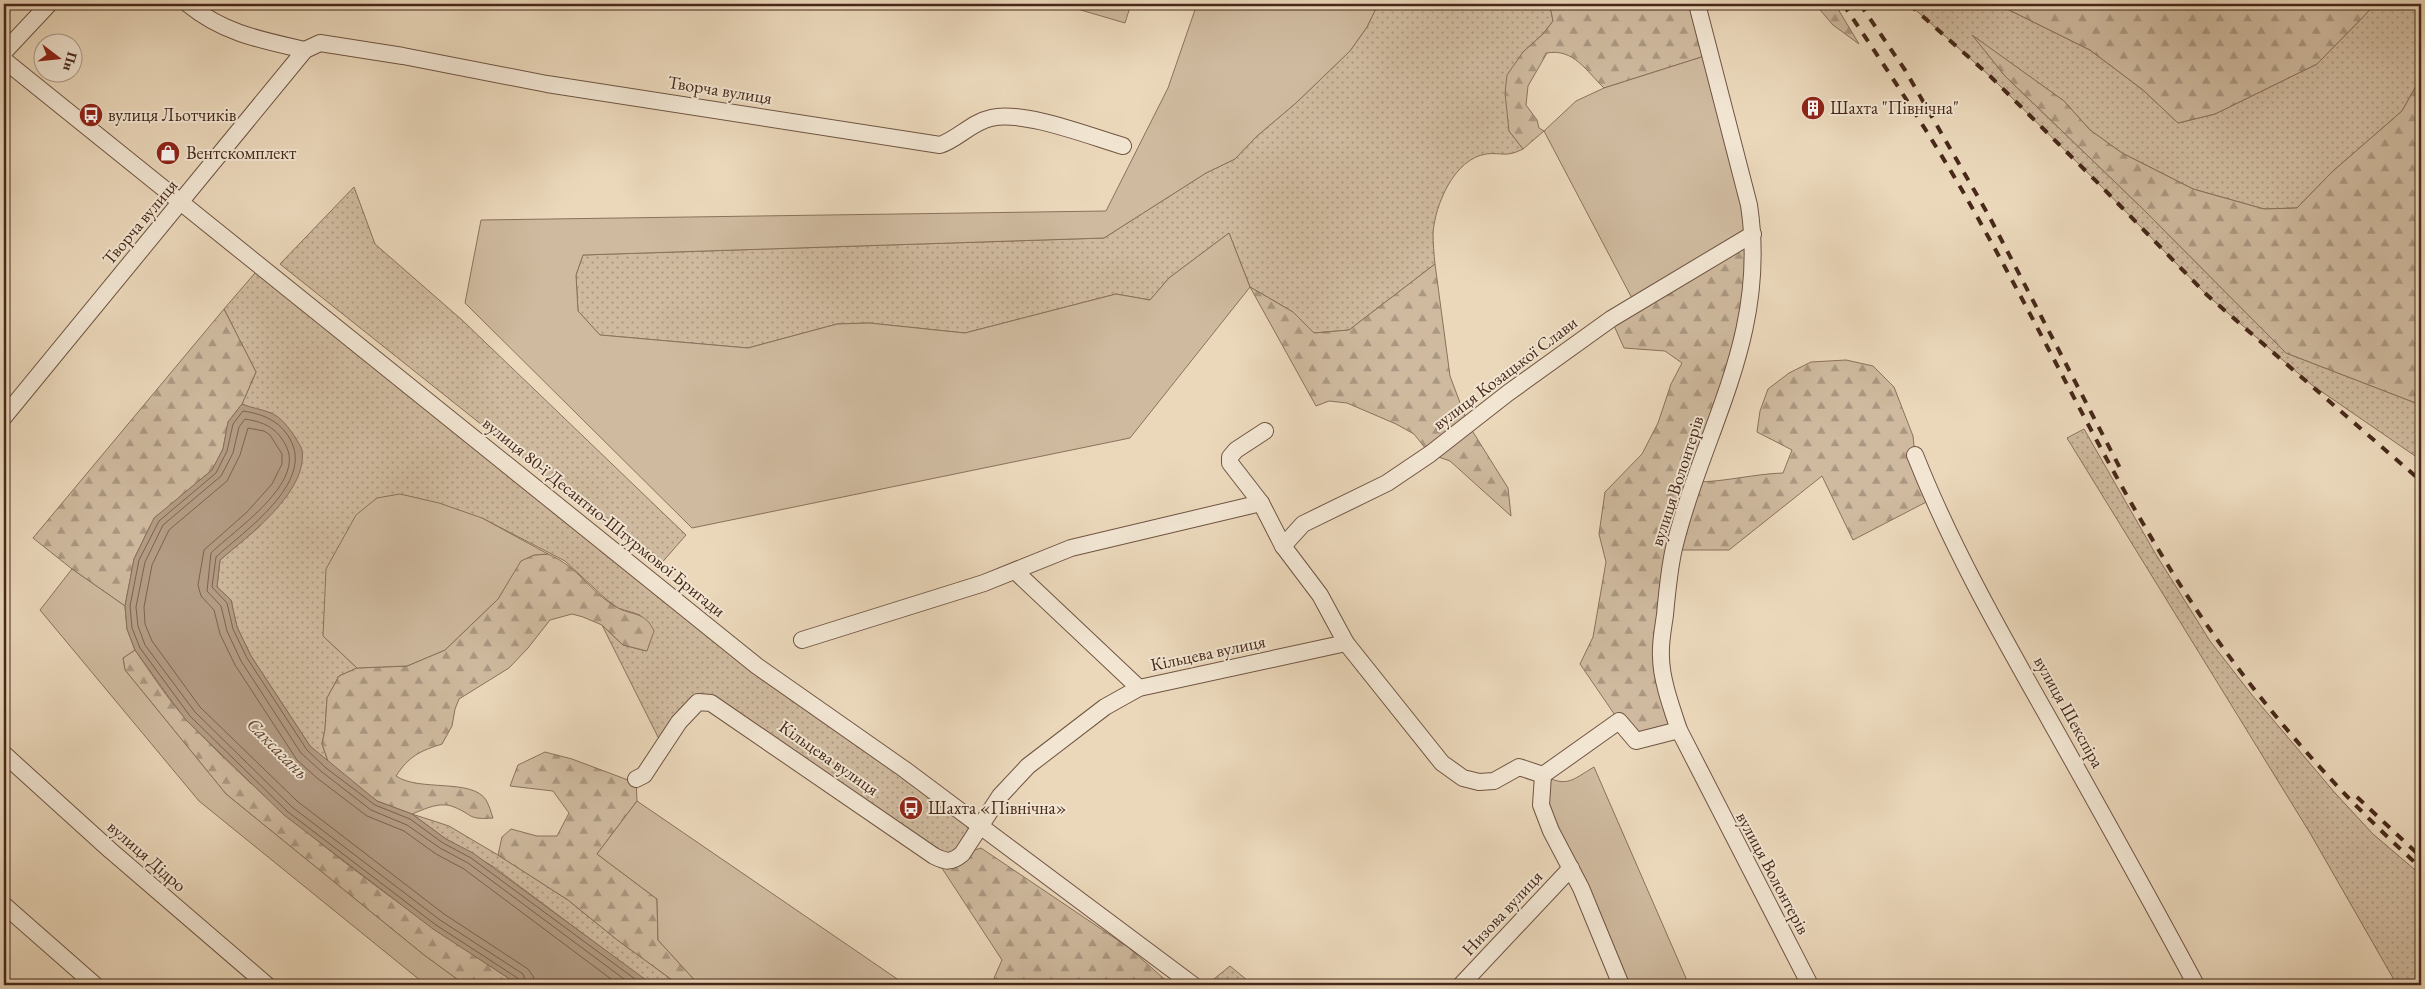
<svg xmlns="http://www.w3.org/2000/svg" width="2425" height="989" viewBox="0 0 2425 989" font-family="'EB Garamond',serif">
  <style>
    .grass { fill: url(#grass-dots); stroke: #8b715c }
    .forest { fill: url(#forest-firs); stroke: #8b715c }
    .garden { fill: #cfba9f; stroke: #8b715c }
    .water { fill: #b39c84; stroke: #886e59 }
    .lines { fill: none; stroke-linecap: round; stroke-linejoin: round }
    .shore { stroke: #7d624e; stroke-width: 1 }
    .minor-casing { stroke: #705442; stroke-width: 18 }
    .minor { stroke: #f2e6d3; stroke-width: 16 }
    .rail { stroke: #472819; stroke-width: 4; stroke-dasharray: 9 9; stroke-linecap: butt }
    .labels { text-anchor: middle; stroke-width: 4; stroke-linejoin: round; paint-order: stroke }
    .street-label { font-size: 18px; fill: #472819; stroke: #f2e6d3 }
    .poi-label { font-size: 18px; fill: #472819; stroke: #f2e6d3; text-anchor: start }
    .water-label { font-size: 19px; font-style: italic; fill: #624534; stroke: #f2e6d3 }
  </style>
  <defs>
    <pattern id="grass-dots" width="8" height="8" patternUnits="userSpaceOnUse" patternTransform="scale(1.25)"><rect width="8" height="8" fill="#cfba9f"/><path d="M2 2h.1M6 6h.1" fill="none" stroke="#aa9781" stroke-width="1.8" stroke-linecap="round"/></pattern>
    <pattern id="forest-firs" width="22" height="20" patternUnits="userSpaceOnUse" patternTransform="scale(1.25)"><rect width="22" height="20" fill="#cfba9f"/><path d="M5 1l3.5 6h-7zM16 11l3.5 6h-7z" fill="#aa9781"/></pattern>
  </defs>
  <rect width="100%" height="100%" fill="#ebd8bb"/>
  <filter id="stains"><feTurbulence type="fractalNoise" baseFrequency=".004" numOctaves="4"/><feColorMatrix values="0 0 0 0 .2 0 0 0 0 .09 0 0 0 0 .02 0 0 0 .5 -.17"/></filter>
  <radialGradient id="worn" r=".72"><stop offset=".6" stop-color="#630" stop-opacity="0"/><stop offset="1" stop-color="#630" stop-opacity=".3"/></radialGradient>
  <g class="grass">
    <path d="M 1378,4 L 1544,4 L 1551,11 L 1553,21 L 1543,34 L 1523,52 L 1509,131 L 1523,149 C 1505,158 1503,152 1486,154 C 1454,159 1435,205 1433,233 C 1433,243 1434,254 1435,264 L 1349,330 L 1314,333 L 1293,312 L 1250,287 L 1229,233 L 1169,278 L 1150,300 L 1116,294 L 965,333 L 869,323 L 837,324 L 748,348 L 600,335 L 578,311 L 576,275 L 583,255 L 1104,238 L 1206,173 L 1235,159 L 1257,136 L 1296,103 L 1350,51 L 1367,27 Z"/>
    <polygon points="1909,4 1997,4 2090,50 2143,90 2178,123 2215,114 2317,64 2367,13 2373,4 2421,4 2421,77 2402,111 2332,172 2297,208 2264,209 2193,189 2122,153 2090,130 2064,101 1974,37 2005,76 2143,209 2286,353 2421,405 2421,460 2312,385 2207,295 2099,184 1991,77"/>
    <polygon points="354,187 375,244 462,320 686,535 659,566 280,264"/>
    <polygon points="261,266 652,582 981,826 954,860 698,702 663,747 602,625 623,645 646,651 640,615 618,608 607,600 565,561 482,518 323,636 357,668 339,676 327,698 325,729 322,744 329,764 310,746 251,656 237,627 231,600 217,587 220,560 260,526 271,413 256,410 242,404 256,372 224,309"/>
    <polygon points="2084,429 2155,553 2210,641 2252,695 2335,793 2373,834 2421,875 2421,985 2397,985 2310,833 2067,438"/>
    <polygon points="412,814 449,826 498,855 568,900 616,939 679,985 653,985 642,978 494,867 446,839"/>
    <polygon points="1230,966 1253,985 1212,985 1209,983"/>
  </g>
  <g class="forest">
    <path d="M 1544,4 L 1697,4 L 1711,54 L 1604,88 C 1587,72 1574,48 1547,53 L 1528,86 L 1526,105 L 1537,120 L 1539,128 L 1544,131 L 1523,149 L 1509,131 L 1505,93 L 1507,75 L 1523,52 L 1543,34 L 1553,21 L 1551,11 Z"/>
    <polygon points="1815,4 1835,4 1859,44 1833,25"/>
    <polygon points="1997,4 2373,4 2367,13 2317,64 2215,114 2178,123 2143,90 2090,50"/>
    <polygon points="1972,35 2064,101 2090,130 2122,153 2193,189 2264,209 2297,208 2332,172 2402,111 2421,77 2421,405 2286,353 2143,209 2005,76"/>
    <path d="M 1753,234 L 1753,271 L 1695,482 C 1725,482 1753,474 1783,473 L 1792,450 L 1757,432 L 1760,411 L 1768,389 L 1789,373 L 1811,362 L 1846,360 L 1873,366 L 1894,387 L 1913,436 L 1915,455 L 1932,499 L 1853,540 L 1822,476 L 1729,550 L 1674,550 L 1661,658 L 1679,730 L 1636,741 L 1619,721 L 1580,664 L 1593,637 L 1606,562 L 1599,534 L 1605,492 L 1642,454 L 1658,423 L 1671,384 L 1682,363 L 1665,351 L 1624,348 L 1611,319 Z"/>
    <polygon points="1435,264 1450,376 1468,424 1508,488 1511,516 1450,461 1430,454 1414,434 1396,424 1347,403 1329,401 1316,406 1250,287 1293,312 1314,333 1349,330"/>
    <polygon points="224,309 256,372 242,404 228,422 223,449 212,470 177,499 150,526 134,559 125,606 72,569 33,538"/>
    <path d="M 548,554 C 580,568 588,590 616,607 C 632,616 645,611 654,631 L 647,651 L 623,645 L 602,625 L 583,617 L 572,614 L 550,620 L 528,648 L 509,668 L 459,699 L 455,709 L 452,726 L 442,744 C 420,751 409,756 396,776 C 419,792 472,778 486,800 C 489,805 491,812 493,818 C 467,820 474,815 454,807 C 440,801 425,809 412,814 L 377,801 L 329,764 L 322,744 L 325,729 L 327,698 L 339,676 L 357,668 L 407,666 L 445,650 L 498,599 L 520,561 L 534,555 Z"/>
    <path d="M 135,650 C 152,674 167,699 187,720 C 285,825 400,907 519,985 L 465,985 L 424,955 L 226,794 L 125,670 L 123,658 Z"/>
    <polygon points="545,752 572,759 628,780 636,779 637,801 597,854 657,899 658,940 699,985 679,985 616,939 568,900 498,855 502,837 511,829 537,836 557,836 569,813 553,791 510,786 518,765"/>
    <polygon points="981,848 1128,947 1171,985 991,985 1002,960 934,856 962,854"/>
  </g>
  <g class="garden">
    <polygon points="1075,4 1131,4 1125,23 1074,8"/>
    <polygon points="1197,4 1378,4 1367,27 1350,51 1296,103 1257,136 1235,159 1206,173 1104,238 583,255 576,275 578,311 600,335 748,348 837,324 869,323 965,333 1116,294 1150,300 1169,278 1229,233 1250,287 1130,438 692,528 465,303 481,220 1106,211 1168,88"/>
    <polygon points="1711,54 1753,234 1635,304 1544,131 1576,101 1604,88"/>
    <polygon points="400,494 439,503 482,518 548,554 534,555 521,561 498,599 445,650 407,666 357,668 323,636 326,569 356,515 377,498"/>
    <polygon points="72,569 125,606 127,629 135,650 123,658 125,670 226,794 424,955 465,985 426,985 199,801 40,610"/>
    <path d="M 1594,767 L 1689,985 L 1621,985 L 1551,831 L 1543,775 C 1567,788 1572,780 1594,767 Z"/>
    <polygon points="637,801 906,985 699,985 658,940 657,899 597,854"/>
  </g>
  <path class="water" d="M 242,404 C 251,408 262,409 271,413 C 281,417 289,428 295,437 C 297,441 301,446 302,450 C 308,492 248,536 220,560 L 217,587 L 231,600 L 237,627 L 251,656 L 310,746 L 377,801 L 412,814 L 446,839 L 473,853 L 653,985 L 519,985 L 433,929 L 284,815 L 186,720 L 168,696 L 135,650 L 127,629 L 125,606 L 134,559 L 154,518 L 212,470 L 223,449 L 228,422 Z"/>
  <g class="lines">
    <g class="shore">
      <path d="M 521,985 L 519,979 L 436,925 L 288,812 L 190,716 L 140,648 L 132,628 L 130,606 L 139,560 L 159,521 L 216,473 L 227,451 L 233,424 L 243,411 C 263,414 280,421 290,439 C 315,483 244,531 216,557 L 212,587 L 227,603 L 233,629 L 247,658 L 307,750 L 326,768 L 375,805 L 410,819 L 443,843 L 471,858 L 643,985"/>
      <path d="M 527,985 L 523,974 L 440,920 L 292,807 L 195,712 L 145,645 L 138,626 L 136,607 L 145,562 L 163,525 L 221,476 L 233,453 L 239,427 L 245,419 C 263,422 276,427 285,444 C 308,482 234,530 211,553 L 207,591 L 221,606 L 227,631 L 241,661 L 301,753 L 322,772 L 371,810 L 407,825 L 440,848 L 468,863 L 632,985"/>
      <polyline points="535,985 533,976 528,969 444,914 297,801 200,707 152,641 145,624 144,607 152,565 169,530 227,481 240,455 248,428 264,431 270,435 282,454 282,464 272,484 247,512 204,550 198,585 201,596 214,610 220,634 235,665 297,760 317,778 367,816 404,831 436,854 464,869 619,985"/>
    </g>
    <g class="minor-casing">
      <g id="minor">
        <path d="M 188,4 C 223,33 261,40 305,50"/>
        <path d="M 1697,4 L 1749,205 C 1769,337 1704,427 1674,548 C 1669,570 1667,593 1665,615 C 1663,629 1660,643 1661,657 C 1661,679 1672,709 1679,730 L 1810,985"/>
        <polyline points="4,52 49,4"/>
        <polyline points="4,60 757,666 904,769 1193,985"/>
        <path d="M 4,417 L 305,50 L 320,43 L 403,56 L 547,84 L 940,145 C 958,139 972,122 991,118 C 1023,110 1089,136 1123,146"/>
        <polyline points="1265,431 1236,450 1230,457 1230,463 1261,503 1283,546 1320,595 1346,643 1442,763 1463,778 1479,782 1494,781 1519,767 1543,775 1619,721 1636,741 1679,730"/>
        <path d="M 1915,455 C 1951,546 2000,632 2048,717 C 2098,806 2148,895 2196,985"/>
        <polyline points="1283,546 1303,524 1387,483 1430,454 1508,393 1611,319 1753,234"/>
        <polyline points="1015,571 1139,688"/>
        <polyline points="802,640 984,583 1071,548 1261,503"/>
        <polyline points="4,754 110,850 267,985"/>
        <polyline points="1543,775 1541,805 1551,831 1581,888 1621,985"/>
        <path d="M 636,779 L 644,775 L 679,722 L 698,702 L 711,703 L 934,856 C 946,862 951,863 962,854 L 1000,796 L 1028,766 L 1105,707 L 1139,688 L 1346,643"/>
        <polyline points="4,905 95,985"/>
        <polyline points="1461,985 1571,868"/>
      </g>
    </g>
    <use href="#minor" class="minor"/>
    <g class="rail">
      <path d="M 1843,4 C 1893,78 1942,152 1985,231 C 2044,336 2096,446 2158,549 C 2229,668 2318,775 2421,868"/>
      <polyline points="1860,4 1905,70 1989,216 2120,468"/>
      <polyline points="1909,4 1991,77 2099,184 2207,295 2421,481"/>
      <polyline points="2357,797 2421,857"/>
    </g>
  </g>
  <defs>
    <g id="building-disc" transform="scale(1.25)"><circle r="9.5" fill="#8f2418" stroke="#f2e6d3"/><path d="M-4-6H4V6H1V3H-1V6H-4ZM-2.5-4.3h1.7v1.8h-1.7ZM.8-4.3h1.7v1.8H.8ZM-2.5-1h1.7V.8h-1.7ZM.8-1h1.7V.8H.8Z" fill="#fff"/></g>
    <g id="bus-disc" transform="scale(1.25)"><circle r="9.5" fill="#8f2418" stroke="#f2e6d3"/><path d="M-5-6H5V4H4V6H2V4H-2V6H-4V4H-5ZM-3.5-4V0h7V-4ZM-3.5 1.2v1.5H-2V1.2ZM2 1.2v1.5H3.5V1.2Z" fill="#fff"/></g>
    <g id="shop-disc" transform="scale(1.25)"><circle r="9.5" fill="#8f2418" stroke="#f2e6d3"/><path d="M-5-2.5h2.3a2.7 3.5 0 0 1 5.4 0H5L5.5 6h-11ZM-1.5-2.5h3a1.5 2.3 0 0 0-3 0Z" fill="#fff"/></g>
  </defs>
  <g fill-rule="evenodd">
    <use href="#building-disc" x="1813" y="108"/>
    <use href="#bus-disc" x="91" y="115"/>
    <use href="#shop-disc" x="168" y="153"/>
    <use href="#bus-disc" x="911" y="808"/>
  </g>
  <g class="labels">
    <g class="street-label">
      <text transform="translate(720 90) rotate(9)" y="6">Творча вулиця</text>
      <text transform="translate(140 222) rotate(-50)" y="6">Творча вулиця</text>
      <text transform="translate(1505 373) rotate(-37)" y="6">вулиця Козацької Слави</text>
      <text transform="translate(1677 481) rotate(-72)" y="6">вулиця Волонтерів</text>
      <text transform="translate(604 517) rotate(39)" y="6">вулиця 80-ї Десантно-Штурмової Бригади</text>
      <text transform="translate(1208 653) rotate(-12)" y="6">Кільцева вулиця</text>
      <text transform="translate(2069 712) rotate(61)" y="6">вулиця Шекспіра</text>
      <text transform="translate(829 758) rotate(35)" y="6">Кільцева вулиця</text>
      <text transform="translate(147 856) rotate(41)" y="6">вулиця Дідро</text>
      <text transform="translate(1773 873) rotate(62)" y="6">вулиця Волонтерів</text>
      <text transform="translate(1502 913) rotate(-47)" y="6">Низова вулиця</text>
    </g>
    <g class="poi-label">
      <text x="1830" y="114">Шахта "Північна"</text>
      <text x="108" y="121">вулиця Льотчиків</text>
      <text x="186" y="159">Вентскомплект</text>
      <text x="928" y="814">Шахта «Північна»</text>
    </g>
    <g class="water-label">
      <text transform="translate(278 748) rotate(45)" y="7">Саксагань</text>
    </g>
  </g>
  <rect width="2425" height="989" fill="none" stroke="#ebd8bb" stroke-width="20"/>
  <rect x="5" y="5" width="2415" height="979" fill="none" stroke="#472819" stroke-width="2.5"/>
  <rect x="10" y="10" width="2405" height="969" fill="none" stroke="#472819"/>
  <g transform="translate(58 58) rotate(106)"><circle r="24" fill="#f2e6d3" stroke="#ae9a89"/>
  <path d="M0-4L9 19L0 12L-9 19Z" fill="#8f2418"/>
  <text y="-8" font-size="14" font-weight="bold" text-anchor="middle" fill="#472819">Пн</text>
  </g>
  <rect width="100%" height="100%" filter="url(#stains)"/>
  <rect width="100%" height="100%" fill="url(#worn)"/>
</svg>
